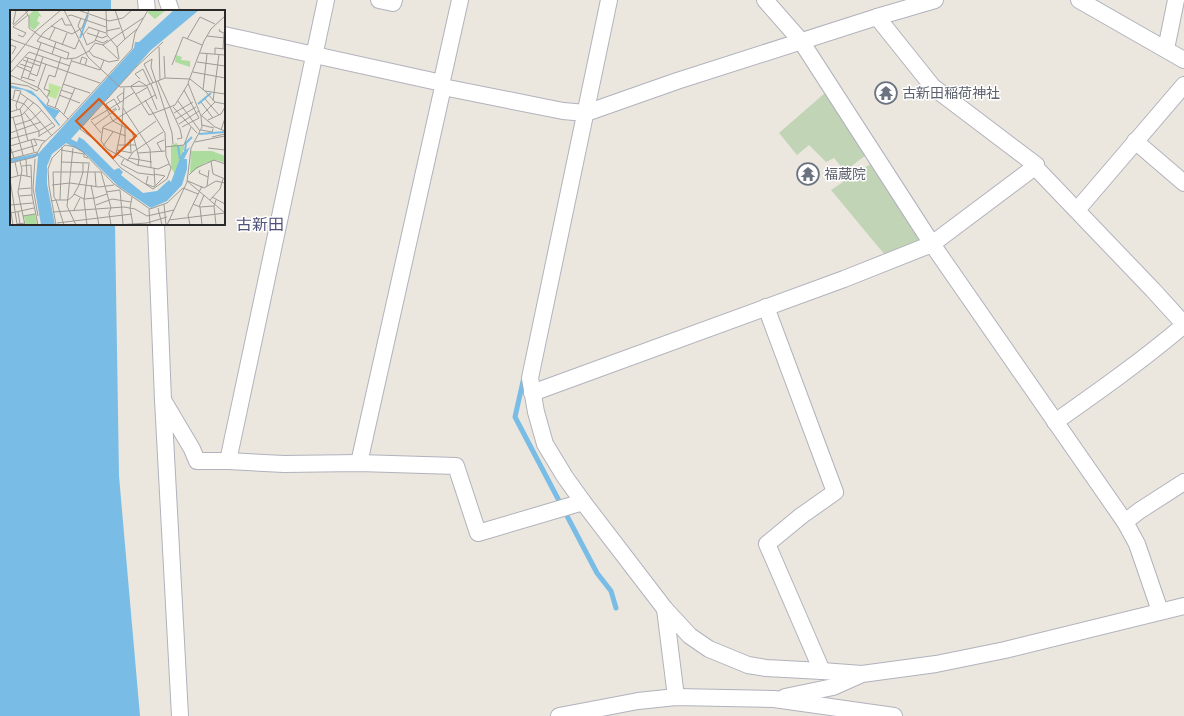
<svg xmlns="http://www.w3.org/2000/svg" width="1184" height="716" viewBox="0 0 1184 716" font-family="Arial,'Noto Sans JP',sans-serif">
  <style>
    .cemetery { fill: #c1d4b6 }
    .water { fill: #79bce5 }
    .lines { fill: none; stroke-linecap: round; stroke-linejoin: round }
    .stream { stroke: #79bce5; stroke-width: 5 }
    .street-casing { stroke: #b1b2bd; stroke-width: 18 }
    .street { stroke: #fff; stroke-width: 16 }
    .labels { text-anchor: middle; stroke-width: 3; stroke-linejoin: round; paint-order: stroke }
    .worship-label { font-size: 14px; fill: #5b616d; stroke: #fff; text-anchor: start }
    .quarter-label { font-size: 16px; fill: #4e5178; stroke: #fff }
    .inset-river { fill: none; stroke: #79bce5; stroke-width: 2 }
    .inset-road { fill: none; stroke: #9e9b96; stroke-width: 1 }
    .view { fill: #de570e; fill-opacity: 0.15; stroke: #de570e; stroke-width: 2 }
    .inset-edge { fill: none; stroke: #2a2a2a; stroke-width: 2 }
  </style>
  <rect width="100%" height="100%" fill="#ebe7de"/>
  <g class="cemetery">
    <polygon points="826,92 866,155 845,171 834,158 826,162 809,145 797,155 779,133"/>
    <polygon points="872,163 920,238 919,243 885,255 831,190"/>
  </g>
  <polygon class="water" points="0,0 111,0 111,11 11,11 11,224 115,224 119,476 140,716 0,716"/>
  <g class="lines">
    <polyline class="stream" points="524,377 515,417 597,573 611,591 616,608"/>
    <g class="street-casing">
      <g id="street">
        <polyline points="146,0 147,11"/>
        <polyline points="167,0 171,11"/>
        <polyline points="379,0 393,3 394,0"/>
        <polyline points="609,0 530,378 536,412 545,444 565,477 583,502 665,609 690,636 709,649 748,665 766,668 822,671 862,674 936,664 1005,650 1184,606"/>
        <polyline points="765,0 801,41 932,244 1125,522 1137,544 1160,611"/>
        <polyline points="1079,0 1184,60"/>
        <polyline points="877,17 933,87 1036,165 1037,169 1153,290 1184,324"/>
        <polyline points="224,35 442,83"/>
        <polyline points="1166,49 1176,0"/>
        <polyline points="443,87 563,111 586,113 677,81 877,17 935,0"/>
        <polyline points="1135,141 1184,183"/>
        <polyline points="1077,210 1184,85"/>
        <polyline points="156,224 163,400 180,716"/>
        <polyline points="766,307 835,492 801,516 767,544 822,671"/>
        <polyline points="532,393 844,279 932,244 1028,172 1036,165"/>
        <polyline points="163,400 192,449 197,461 228,461 284,464 359,463 456,466 478,533 583,502"/>
        <path d="M 1055,422 C 1099,391 1143,360 1184,325"/>
        <polyline points="228,461 326,0"/>
        <polyline points="359,463 443,87 441,85 460,0"/>
        <polyline points="1125,522 1139,511 1184,482"/>
        <polyline points="665,609 676,697"/>
        <polyline points="785,697 833,687 860,675"/>
        <polyline points="559,716 638,701 676,697 774,699 894,716"/>
      </g>
    </g>
    <use href="#street" class="street"/>
  </g>
  <defs>
    <g id="temple-ring" transform="scale(1.15)"><circle r="9.5" fill="#fff" stroke="#6b7280" stroke-width="1.5"/><path d="M0-6L5-2H3V0L6.5 2.5H4V6H1.5V3h-3V6H-4V2.5H-6.5L-3 0V-2H-5Z" fill="#6b7280"/></g>
  </defs>
  <g fill-rule="evenodd">
    <use href="#temple-ring" x="886" y="93"/>
    <use href="#temple-ring" x="808" y="174"/>
  </g>
  <g class="labels">
    <g class="worship-label">
      <text x="902" y="98">古新田稲荷神社</text>
      <text x="824" y="179">福蔵院</text>
    </g>
    <g class="quarter-label">
      <text x="260" y="230">古新田</text>
    </g>
  </g>
  <g transform="translate(10 10)">
    <rect width="215" height="215" fill="#ebe7de"/>
    <path d="M 24,0 L 27,0 L 32,7 L 29,6 L 27,11 L 30,13 L 24,20 L 20,17 L 19,5 ZM 139,0 L 155,0 L 155,1 L 145,9 L 138,3 ZM 166,45 L 172,47 L 171,50 L 180,51 L 180,57 L 165,52 ZM 167,133 L 168,136 L 174,135 L 174,139 L 165,164 L 161,158 L 161,135 ZM 181,141 L 202,141 L 215,146 L 215,153 L 207,150 L 195,153 L 180,164 ZM 25,204 L 27,214 L 16,215 L 14,206 Z" fill="#addd9e"/>
    <path d="M 39,73 L 51,77 L 46,89 L 38,86 Z" fill="#bde49b"/>
    <path d="M 164,0 L 189,0 L 141,40 L 61,129 L 67,132 L 69,127 L 74,130 L 104,160 L 109,158 L 113,162 L 111,165 L 133,183 L 147,181 L 159,170 L 161,172 L 172,143 L 180,137 L 174,149 L 177,149 L 177,159 L 172,175 L 157,191 L 141,198 L 108,176 L 76,144 L 56,133 L 42,144 L 37,156 L 37,174 L 45,215 L 31,215 L 25,180 L 28,146 L 0,153 L 0,149 L 29,143 L 124,38 L 125,32 L 129,32 ZM 0,75 L 22,81 L 37,96 L 50,101 L 45,108 L 50,115 L 49,116 L 26,87 L 14,80 L 0,78 Z" fill="#79bce5"/>
    <path class="inset-river" d="M 70,28 L 78,5M 188,94 L 201,83M 189,124 L 215,122M 168,136 L 170,149M 175,141 L 176,133 L 182,127"/>
    <path class="inset-road" d="M 15,0 L 19,7 L 19,18 L 30,26 L 65,39 L 69,30M 54,0 L 78,47 L 110,77 L 135,76 L 155,68 L 180,69M 68,0 L 99,11 L 113,8 L 122,0M 96,0 L 97,25 L 107,37 L 109,49M 105,0 L 115,29 L 107,37M 58,6 L 61,5 L 96,17M 71,8 L 68,16 L 73,25M 3,14 L 6,0M 3,15 L 19,0M 41,16 L 62,24 L 72,18 L 79,0M 78,17 L 96,23M 79,17 L 73,25 L 77,35 L 85,31 L 89,21M 210,19 L 209,21 L 214,23 L 213,39M 96,21 L 110,18M 77,23 L 92,28 L 97,26M 8,25 L 13,27 L 16,23 L 3,17 L 18,5M 197,26 L 215,28M 0,29 L 56,49 L 66,48 L 79,41 L 83,46 L 99,52 L 109,50M 115,29 L 127,19M 177,29 L 190,7 L 205,14M 39,30 L 45,18M 85,30 L 93,33 L 98,30M 1,35 L 6,37 L 2,44M 52,35 L 57,23M 93,35 L 133,8M 149,37 L 150,70M 79,41 L 85,33 L 93,35 L 108,49M 190,43 L 215,45M 42,44 L 46,32M 205,44 L 205,38 L 215,39M 154,46 L 155,68M 15,47 L 90,73M 57,49 L 59,43 L 27,31 L 34,22 L 52,8 L 55,15 L 62,15M 142,49 L 134,54 L 143,73M 142,49 L 141,57 L 146,72M 13,50 L 30,56M 62,51 L 90,60 L 94,50M 187,52 L 215,56M 70,53 L 72,47 L 77,49 L 75,55M 0,54 L 26,21 L 51,0M 10,54 L 22,58M 162,55 L 173,27 L 192,35M 7,56 L 21,62M 183,62 L 215,68M 0,63 L 19,42 L 60,56M 20,63 L 27,66 L 33,47M 0,65 L 29,78 L 39,90 L 37,95 L 48,99 L 58,109M 12,67 L 25,71M 11,69 L 18,48M 18,69 L 31,33M 130,69 L 125,64 L 133,59 L 140,74M 180,69 L 195,81 L 215,84M 148,71 L 170,119 L 172,128 L 167,129M 146,72 L 162,123 L 163,134M 0,73 L 18,76 L 27,81 L 29,78M 53,74 L 80,83M 141,74 L 147,89M 121,76 L 129,71 L 137,76 L 147,100M 28,77 L 36,54M 121,77 L 139,105 L 165,95 L 178,74M 51,80 L 63,84M 174,80 L 189,108M 193,80 L 197,44M 195,81 L 205,92 L 215,94M 10,83 L 28,96 L 45,116 L 29,126M 126,84 L 138,77M 49,85 L 70,93M 145,85 L 93,117 L 91,131 L 97,139 L 127,155 L 148,159 L 159,154M 37,87 L 40,81 L 34,79 L 39,65 L 45,67 L 51,47M 0,89 L 14,94 L 22,102 L 42,126M 3,89 L 5,80 L 11,81 L 6,95 L 7,100M 114,89 L 125,82M 195,89 L 209,105M 135,90 L 155,123 L 156,146 L 161,158 L 157,169 L 143,179 L 111,158 L 88,132 L 70,119 L 126,57 L 153,32M 168,91 L 190,121M 203,91 L 209,44M 110,92 L 107,87 L 114,82M 191,92 L 203,108M 94,94 L 100,105M 163,97 L 187,123M 45,98 L 62,49M 106,98 L 101,101 L 96,94 L 104,89 L 110,99 L 108,100M 113,98 L 140,139 L 141,158M 10,99 L 18,131M 0,102 L 10,99 L 18,88M 14,102 L 29,121 L 29,127M 164,103 L 183,92M 54,104 L 65,78M 100,106 L 103,111 L 122,121 L 129,148 L 128,156M 191,106 L 205,92M 192,106 L 205,117 L 215,121M 3,107 L 13,145M 0,108 L 12,105 L 24,92M 166,109 L 186,97M 81,110 L 114,90M 198,110 L 211,104 L 215,97M 81,111 L 91,123M 169,114 L 189,101M 5,115 L 21,110 L 32,100M 85,115 L 107,99M 192,115 L 204,118M 115,117 L 115,136M 172,117 L 189,108M 93,118 L 116,126M 191,120 L 202,122 L 203,119M 211,120 L 215,108M 0,123 L 31,112M 124,127 L 146,111M 202,127 L 215,124M 0,129 L 29,121 L 42,113M 120,129 L 121,142M 21,130 L 24,142M 185,132 L 215,126M 108,135 L 126,135M 0,136 L 24,129 L 35,131M 0,136 L 4,148M 93,136 L 103,122M 155,137 L 174,135 L 181,117M 63,138 L 57,196 L 66,215M 198,138 L 215,140M 51,140 L 74,144 L 74,147 L 78,148M 107,140 L 122,143M 152,142 L 147,133 L 154,130M 0,143 L 27,135 L 24,129M 128,143 L 155,141M 106,144 L 112,115 L 114,78M 119,148 L 142,152M 0,149 L 27,142M 16,149 L 17,166M 25,149 L 23,178 L 28,206M 114,149 L 111,154 L 128,163 L 144,165M 10,151 L 12,160 L 8,182 L 15,215M 117,151 L 123,142 L 153,122M 201,151 L 203,164 L 215,169M 5,152 L 8,166M 51,152 L 80,153M 0,153 L 25,147 L 32,134 L 50,118 L 122,39 L 125,23 L 138,0M 73,153 L 73,162 L 69,175 L 63,186 L 58,190 L 46,190 L 44,187 L 43,162 L 91,162 L 101,198 L 99,203 L 101,215M 12,156 L 21,155 L 22,185 L 28,215M 144,158 L 145,176M 190,160 L 189,163 L 198,167M 85,162 L 86,176M 179,165 L 186,158 L 204,150 L 215,154M 138,166 L 136,174 L 144,177 L 155,166 L 144,164M 0,168 L 11,165 L 21,167M 0,169 L 7,214 L 15,213M 177,171 L 215,203M 178,171 L 194,178 L 206,171 L 215,173M 42,175 L 60,173 L 89,177 L 104,175M 81,175 L 89,215M 197,176 L 199,160M 9,179 L 21,178M 110,180 L 113,214M 96,182 L 110,180M 64,184 L 74,189 L 85,188M 9,186 L 22,185M 122,187 L 120,198 L 123,215M 202,187 L 215,194M 85,188 L 97,184M 50,190 L 52,137M 200,190 L 210,179 L 213,169M 41,191 L 46,190 L 54,215M 154,194 L 156,215M 183,194 L 190,197 L 192,215M 0,195 L 23,193M 86,195 L 102,189 L 121,192M 0,196 L 3,215M 189,197 L 194,185M 190,197 L 204,196M 148,198 L 152,215M 139,199 L 140,215M 64,200 L 70,188M 8,202 L 10,214M 43,202 L 114,197 L 125,199 L 137,206 L 164,200M 1,203 L 24,198M 13,206 L 25,204M 159,210 L 215,203M 47,213 L 122,204M 46,215 L 39,176 L 38,159 L 42,148 L 55,135 L 65,137 L 73,142 L 104,174 L 140,199 L 157,193 L 173,178 L 188,184M 77,215 L 74,190 L 79,154M 107,215 L 137,213 L 157,207M 157,215 L 177,172 L 181,138 L 192,117 L 191,106 L 178,73 L 194,31 L 201,19 L 215,6M 180,215 L 178,205 L 192,176M 206,215 L 204,196 L 206,190"/>
    <path class="view" d="M 89,89 L 126,126 L 103,148 L 66,111 Z"/>
    <rect width="215" height="215" class="inset-edge"/>
  </g>
</svg>
